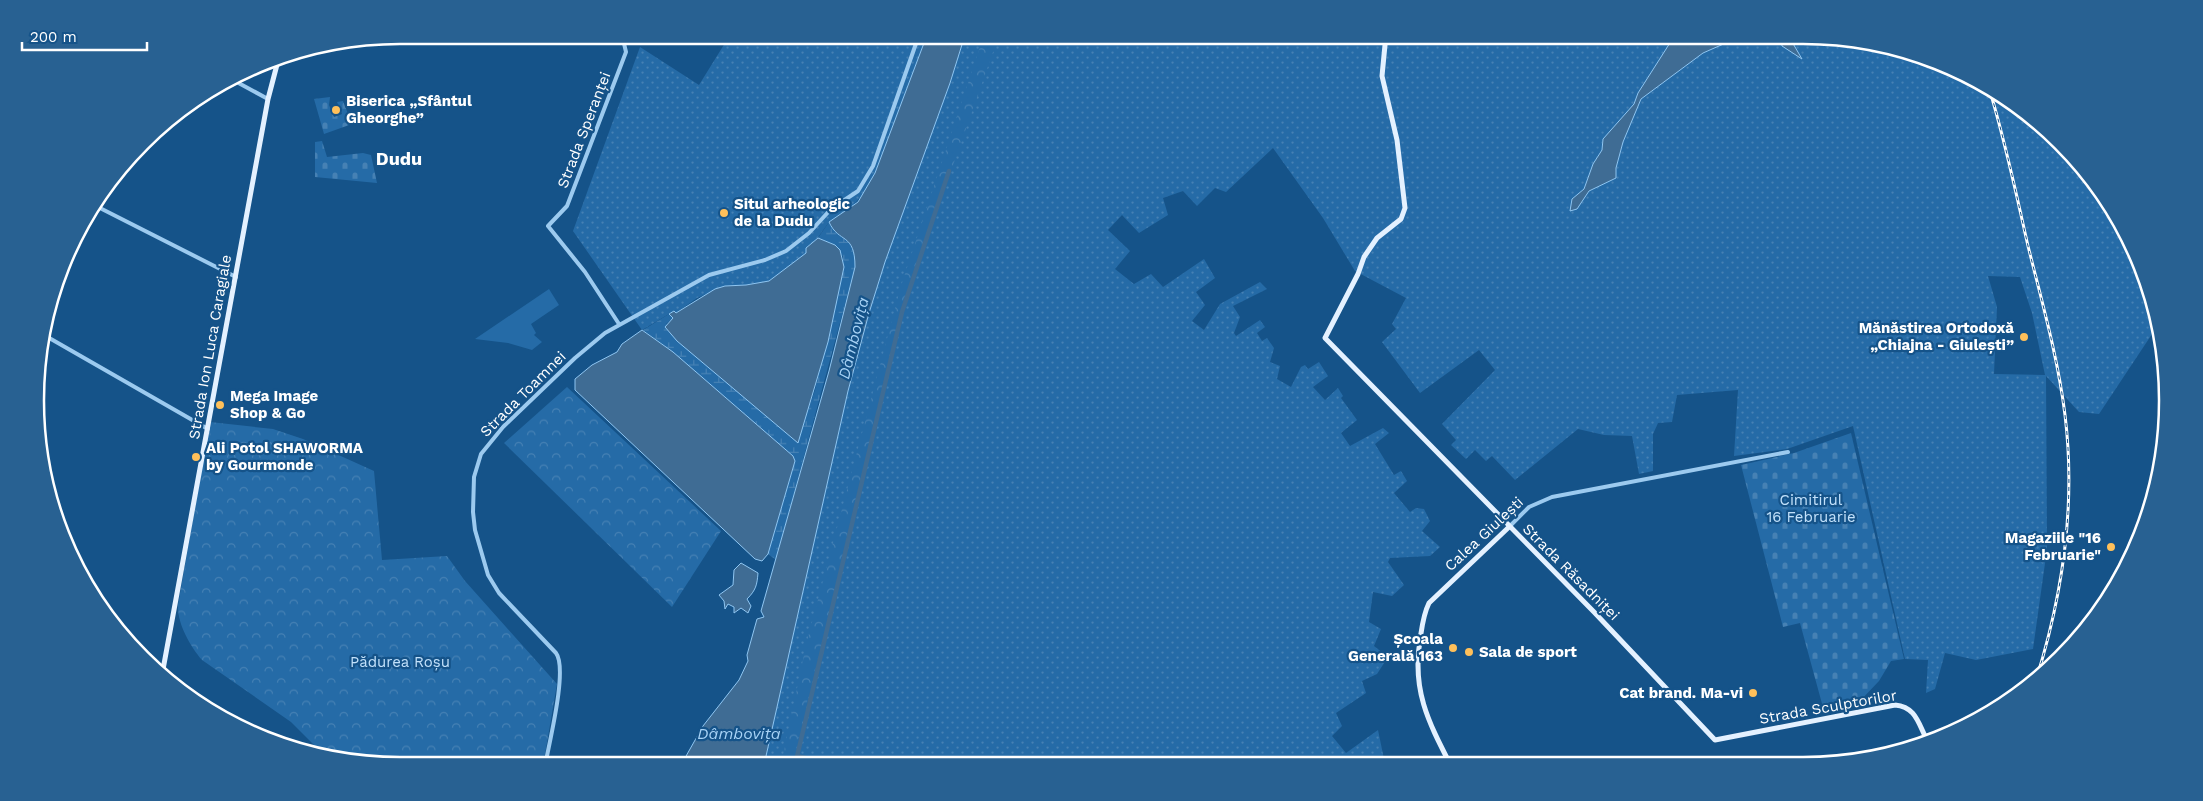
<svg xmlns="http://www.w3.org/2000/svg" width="2203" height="801" viewBox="0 0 2203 801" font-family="'Work Sans',sans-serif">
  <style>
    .grass { fill: url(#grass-dots); fill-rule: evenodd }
    .forest { fill: url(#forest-crowns) }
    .wetland { fill: url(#wetland-marsh) }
    .cemetery { fill: url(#cemetery-stones) }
    .green { fill: #256ba7 }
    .water { fill: #3f6c94; stroke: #8fc6f2 }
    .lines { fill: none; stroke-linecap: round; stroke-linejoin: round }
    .canal { stroke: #3f6c94; stroke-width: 4.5 }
    .minor { stroke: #9ccaef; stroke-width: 4 }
    .major { stroke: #e4f1ff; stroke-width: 5 }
    .rail-casing { stroke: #fff; stroke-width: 3 }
    .rail { stroke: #155389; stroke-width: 1; stroke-dasharray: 4; stroke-linecap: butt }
    .poi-dot { fill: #ffc05a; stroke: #155389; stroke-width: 2 }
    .labels { text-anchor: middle; stroke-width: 4.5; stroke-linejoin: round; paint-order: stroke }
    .poi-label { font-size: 15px; font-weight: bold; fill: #fff; stroke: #155389; text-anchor: start }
    .street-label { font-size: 15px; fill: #fff; stroke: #155389 }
    .park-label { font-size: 15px; fill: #c2e1fb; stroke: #155389 }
    .water-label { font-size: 16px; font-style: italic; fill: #a8d3f6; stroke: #155389 }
    .quarter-label { font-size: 18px; font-weight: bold; fill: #fff; stroke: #155389 }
    .rim { fill: none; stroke: #fff; stroke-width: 2.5 }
  </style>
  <defs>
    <pattern id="grass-dots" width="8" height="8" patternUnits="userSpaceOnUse" patternTransform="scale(1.25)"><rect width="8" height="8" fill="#256ba7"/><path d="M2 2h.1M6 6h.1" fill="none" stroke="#4681b4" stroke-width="1.8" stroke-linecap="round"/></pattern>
    <pattern id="forest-crowns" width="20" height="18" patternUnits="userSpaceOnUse" patternTransform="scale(1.25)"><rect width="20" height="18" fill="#256ba7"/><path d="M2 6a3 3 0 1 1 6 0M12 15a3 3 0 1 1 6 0" fill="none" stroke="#4681b4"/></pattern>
    <pattern id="wetland-marsh" width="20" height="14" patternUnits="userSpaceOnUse" patternTransform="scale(1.25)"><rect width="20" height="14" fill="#256ba7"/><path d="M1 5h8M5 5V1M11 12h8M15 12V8" fill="none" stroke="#4681b4"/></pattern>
    <pattern id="cemetery-stones" width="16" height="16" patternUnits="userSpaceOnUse" patternTransform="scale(1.25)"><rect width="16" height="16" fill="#256ba7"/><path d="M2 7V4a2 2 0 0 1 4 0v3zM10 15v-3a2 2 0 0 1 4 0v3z" fill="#4681b4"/></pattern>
  </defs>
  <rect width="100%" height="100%" fill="#155389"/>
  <g class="grass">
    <polygon points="730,35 927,35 875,173 865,192 849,210 829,222 814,243 806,248 806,253 769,281 746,285 725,286 697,298 676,313 674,311 642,330 573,231 640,47 699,85"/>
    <path d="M 965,35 L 1675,35 L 1638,93 L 1634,104 L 1602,142 L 1602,150 L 1593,164 L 1584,189 L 1572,199 L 1570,211 L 1577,209 L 1589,191 L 1616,178 L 1616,168 L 1623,142 L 1641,99 L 1703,53 L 1744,35 L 1768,35 L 1773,40 L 1791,37 L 1788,35 L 1803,35 L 1897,47 L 1964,73 L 2025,110 L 2077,159 L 2119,217 L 2149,283 L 2158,325 L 2099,414 L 2079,412 L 2046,376 L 2047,549 L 2033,649 L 1976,660 L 1945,653 L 1935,689 L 1926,693 L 1928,660 L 1905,659 L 1853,426 L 1787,449 L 1734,456 L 1738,390 L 1677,395 L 1672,422 L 1658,423 L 1653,434 L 1653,471 L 1639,474 L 1632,436 L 1604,435 L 1578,429 L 1515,480 L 1492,456 L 1486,461 L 1475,450 L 1466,459 L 1451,445 L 1456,440 L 1442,424 L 1495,370 L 1479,350 L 1420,393 L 1382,342 L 1396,329 L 1392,324 L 1406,298 L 1355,271 L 1323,218 L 1273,148 L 1226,192 L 1215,188 L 1197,206 L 1183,191 L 1163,198 L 1168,215 L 1139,233 L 1122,215 L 1108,230 L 1130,251 L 1115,269 L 1134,284 L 1151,274 L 1163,287 L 1204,259 L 1215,278 L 1196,292 L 1205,305 L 1192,321 L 1204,330 L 1220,304 L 1260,282 L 1267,289 L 1233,306 L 1240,317 L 1234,333 L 1236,336 L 1260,320 L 1265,327 L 1257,333 L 1262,341 L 1267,338 L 1274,348 L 1270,362 L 1280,366 L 1277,379 L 1291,387 L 1301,367 L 1305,365 L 1308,369 L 1319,362 L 1328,376 L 1313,387 L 1325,400 L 1338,388 L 1343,396 L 1341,398 L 1357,420 L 1341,433 L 1350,446 L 1383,428 L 1389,433 L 1375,444 L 1394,475 L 1401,471 L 1407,481 L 1394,493 L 1410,512 L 1416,508 L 1424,509 L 1430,521 L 1422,531 L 1440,547 L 1430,556 L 1390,558 L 1388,562 L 1404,585 L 1392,596 L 1373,592 L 1369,622 L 1381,629 L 1374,646 L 1388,657 L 1377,674 L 1362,681 L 1366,693 L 1336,713 L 1342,726 L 1332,736 L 1346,753 L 1378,730 L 1385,764 L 764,765 L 848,391 L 869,313 L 885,262 L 950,83 ZM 1988,276 L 2020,277 L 2032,313 L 2045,375 L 1994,374 L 1997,307 Z"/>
  </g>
  <g class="forest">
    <polygon points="984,35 999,35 909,290 793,759 783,756 806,645 901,286"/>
    <polygon points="567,387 721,531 672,607 504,443"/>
    <path d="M 210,422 L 273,429 L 303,439 L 374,471 L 382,560 L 447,556 L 465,581 L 557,684 L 543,766 L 401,766 L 325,756 L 291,722 L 202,660 C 190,646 177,623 178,605 Z"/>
  </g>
  <path class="wetland" d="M 829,222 C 839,244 855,232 855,267 L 776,560 L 768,554 L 795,461 L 793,456 L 673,352 L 643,330 L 669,314 L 673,318 L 666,324 L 808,410 L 815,390 L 843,257 L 835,245 L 818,238 Z"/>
  <g class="cemetery">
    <polygon points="330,97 329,105 334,117 342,114 337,102 343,101 352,124 324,134 314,99"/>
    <polygon points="322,141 327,157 363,153 371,155 377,183 315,177 315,142"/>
    <polygon points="1851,433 1904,659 1891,661 1879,681 1858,703 1824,711 1800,623 1783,627 1741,465 1794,453"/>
  </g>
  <polygon class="green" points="549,289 559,305 531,324 536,333 534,335 542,342 532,350 508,343 475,339"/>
  <g class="water">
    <path d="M 927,35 L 965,35 L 950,83 L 885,262 L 869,313 L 848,391 L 764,765 L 681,765 L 703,726 L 739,680 L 748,661 L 747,655 L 757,619 L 764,617 L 761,611 L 829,371 L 855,267 C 855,232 839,244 829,222 L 858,202 L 875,173 Z"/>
    <polygon points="1675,35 1744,35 1703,53 1641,99 1623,142 1616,168 1616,178 1589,191 1577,209 1570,211 1572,199 1584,189 1593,164 1602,150 1603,139 1634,104 1638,93"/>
    <polygon points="1768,35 1788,35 1802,59 1782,46 1781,39 1773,40"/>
    <polygon points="818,238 835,245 840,250 844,267 828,342 798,443 677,341 665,327 673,318 669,314 674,311 676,313 715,289 725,286 746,285 769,281 806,253 806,248"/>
    <polygon points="642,330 673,352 793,456 795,461 768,554 762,561 755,559 575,390 575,379 592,365 617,352 622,344"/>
    <path d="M 741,563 L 758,573 C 757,585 756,590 747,599 L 751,606 L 748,613 L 741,608 L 734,613 L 734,607 L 728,604 L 725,609 L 724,601 L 719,595 L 733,585 L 734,570 Z"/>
  </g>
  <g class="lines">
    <g class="canal">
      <polyline points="797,756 810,759"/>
      <polyline points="816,760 839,765"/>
      <polyline points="795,765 902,312 949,171"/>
    </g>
    <g class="minor">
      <polyline points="233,80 268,99"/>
      <polyline points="94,205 236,277"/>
      <polyline points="619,324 585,272 548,226 567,206 626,52 622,35"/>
      <polyline points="44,335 208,429"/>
      <polyline points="1509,527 1529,507 1552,497 1788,452"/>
      <path d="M 545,766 C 549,743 568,669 556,653 L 499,593 L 488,575 L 475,530 L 473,512 L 474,477 L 481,454 L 503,427 L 575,358 L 605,333 L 709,275 L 765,260 L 786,251 L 809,233 L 831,209 L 858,191 L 873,166 L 919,35"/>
    </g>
    <g class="major">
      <path d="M 1383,35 L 1385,45 L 1382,76 L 1397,140 L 1405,208 L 1401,219 L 1377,238 L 1364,257 L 1358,274 L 1325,338 L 1594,612 L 1715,740 L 1895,705 C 1916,707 1918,723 1927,740"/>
      <polyline points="162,675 268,99 279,57"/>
      <path d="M 1450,764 C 1428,721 1412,690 1420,640 C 1422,627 1423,615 1429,603 L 1509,527"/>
    </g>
    <g class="rail-casing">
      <path id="rail" d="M 1989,88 C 2005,140 2016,193 2028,246 C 2042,302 2058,358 2065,415 C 2076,505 2063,594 2036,680"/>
    </g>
    <use href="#rail" class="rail"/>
  </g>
  <g class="poi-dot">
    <circle cx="336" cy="110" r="5"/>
    <circle cx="724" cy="213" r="5"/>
    <circle cx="2024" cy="337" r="5"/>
    <circle cx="220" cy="405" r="5"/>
    <circle cx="196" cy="457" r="5"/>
    <circle cx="2111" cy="547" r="5"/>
    <circle cx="1453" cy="648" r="5"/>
    <circle cx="1469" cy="652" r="5"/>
    <circle cx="1753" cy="693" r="5"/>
  </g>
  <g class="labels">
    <g class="poi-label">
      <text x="346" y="106">Biserica „Sfântul<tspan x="346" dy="17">Gheorghe”</tspan></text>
      <text x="734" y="209">Situl arheologic<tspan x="734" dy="17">de la Dudu</tspan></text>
      <text x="2014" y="333" text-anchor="end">Mănăstirea Ortodoxă<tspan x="2014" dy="17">„Chiajna - Giulești”</tspan></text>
      <text x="230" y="401">Mega Image<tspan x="230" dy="17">Shop &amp; Go</tspan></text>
      <text x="206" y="453">Ali Potol SHAWORMA<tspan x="206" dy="17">by Gourmonde</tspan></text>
      <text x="2101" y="543" text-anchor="end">Magaziile "16<tspan x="2101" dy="17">Februarie"</tspan></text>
      <text x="1443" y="644" text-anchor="end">Școala<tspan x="1443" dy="17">Generală 163</tspan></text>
      <text x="1479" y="657">Sala de sport</text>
      <text x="1743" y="698" text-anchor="end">Cat brand. Ma-vi</text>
    </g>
    <g class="street-label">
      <text transform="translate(584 130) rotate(-69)" y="5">Strada Speranței</text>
      <text transform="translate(210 347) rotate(-80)" y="5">Strada Ion Luca Caragiale</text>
      <text transform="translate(523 394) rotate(-45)" y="5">Strada Toamnei</text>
      <text transform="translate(1484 534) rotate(-43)" y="5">Calea Giulești</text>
      <text transform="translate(1571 572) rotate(45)" y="5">Strada Răsadniței</text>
      <text transform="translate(1828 707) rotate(-10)" y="5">Strada Sculptorilor</text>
    </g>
    <g class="park-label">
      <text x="1811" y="505">Cimitirul<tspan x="1811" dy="17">16 Februarie</tspan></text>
      <text x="400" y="667">Pădurea Roșu</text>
    </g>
    <g class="water-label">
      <text transform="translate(853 338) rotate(-76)" y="6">Dâmbovița</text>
      <text x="739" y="739">Dâmbovița</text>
    </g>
    <g class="quarter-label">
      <text x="399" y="165">Dudu</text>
    </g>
  </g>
  <path d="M0 0H2203V801H0ZM400 44H1803A356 356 0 0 1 2159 400V401A356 356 0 0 1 1803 757H400A356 356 0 0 1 44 401V400A356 356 0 0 1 400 44Z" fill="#286192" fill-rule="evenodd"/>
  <path class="rim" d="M400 44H1803A356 356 0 0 1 2159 400V401A356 356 0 0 1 1803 757H400A356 356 0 0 1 44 401V400A356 356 0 0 1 400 44Z"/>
  <path d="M22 42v8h125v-8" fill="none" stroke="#ffffff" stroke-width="2.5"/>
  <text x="30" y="42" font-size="15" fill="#ffffff" stroke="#155389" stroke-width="4" paint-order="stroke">200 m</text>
</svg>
